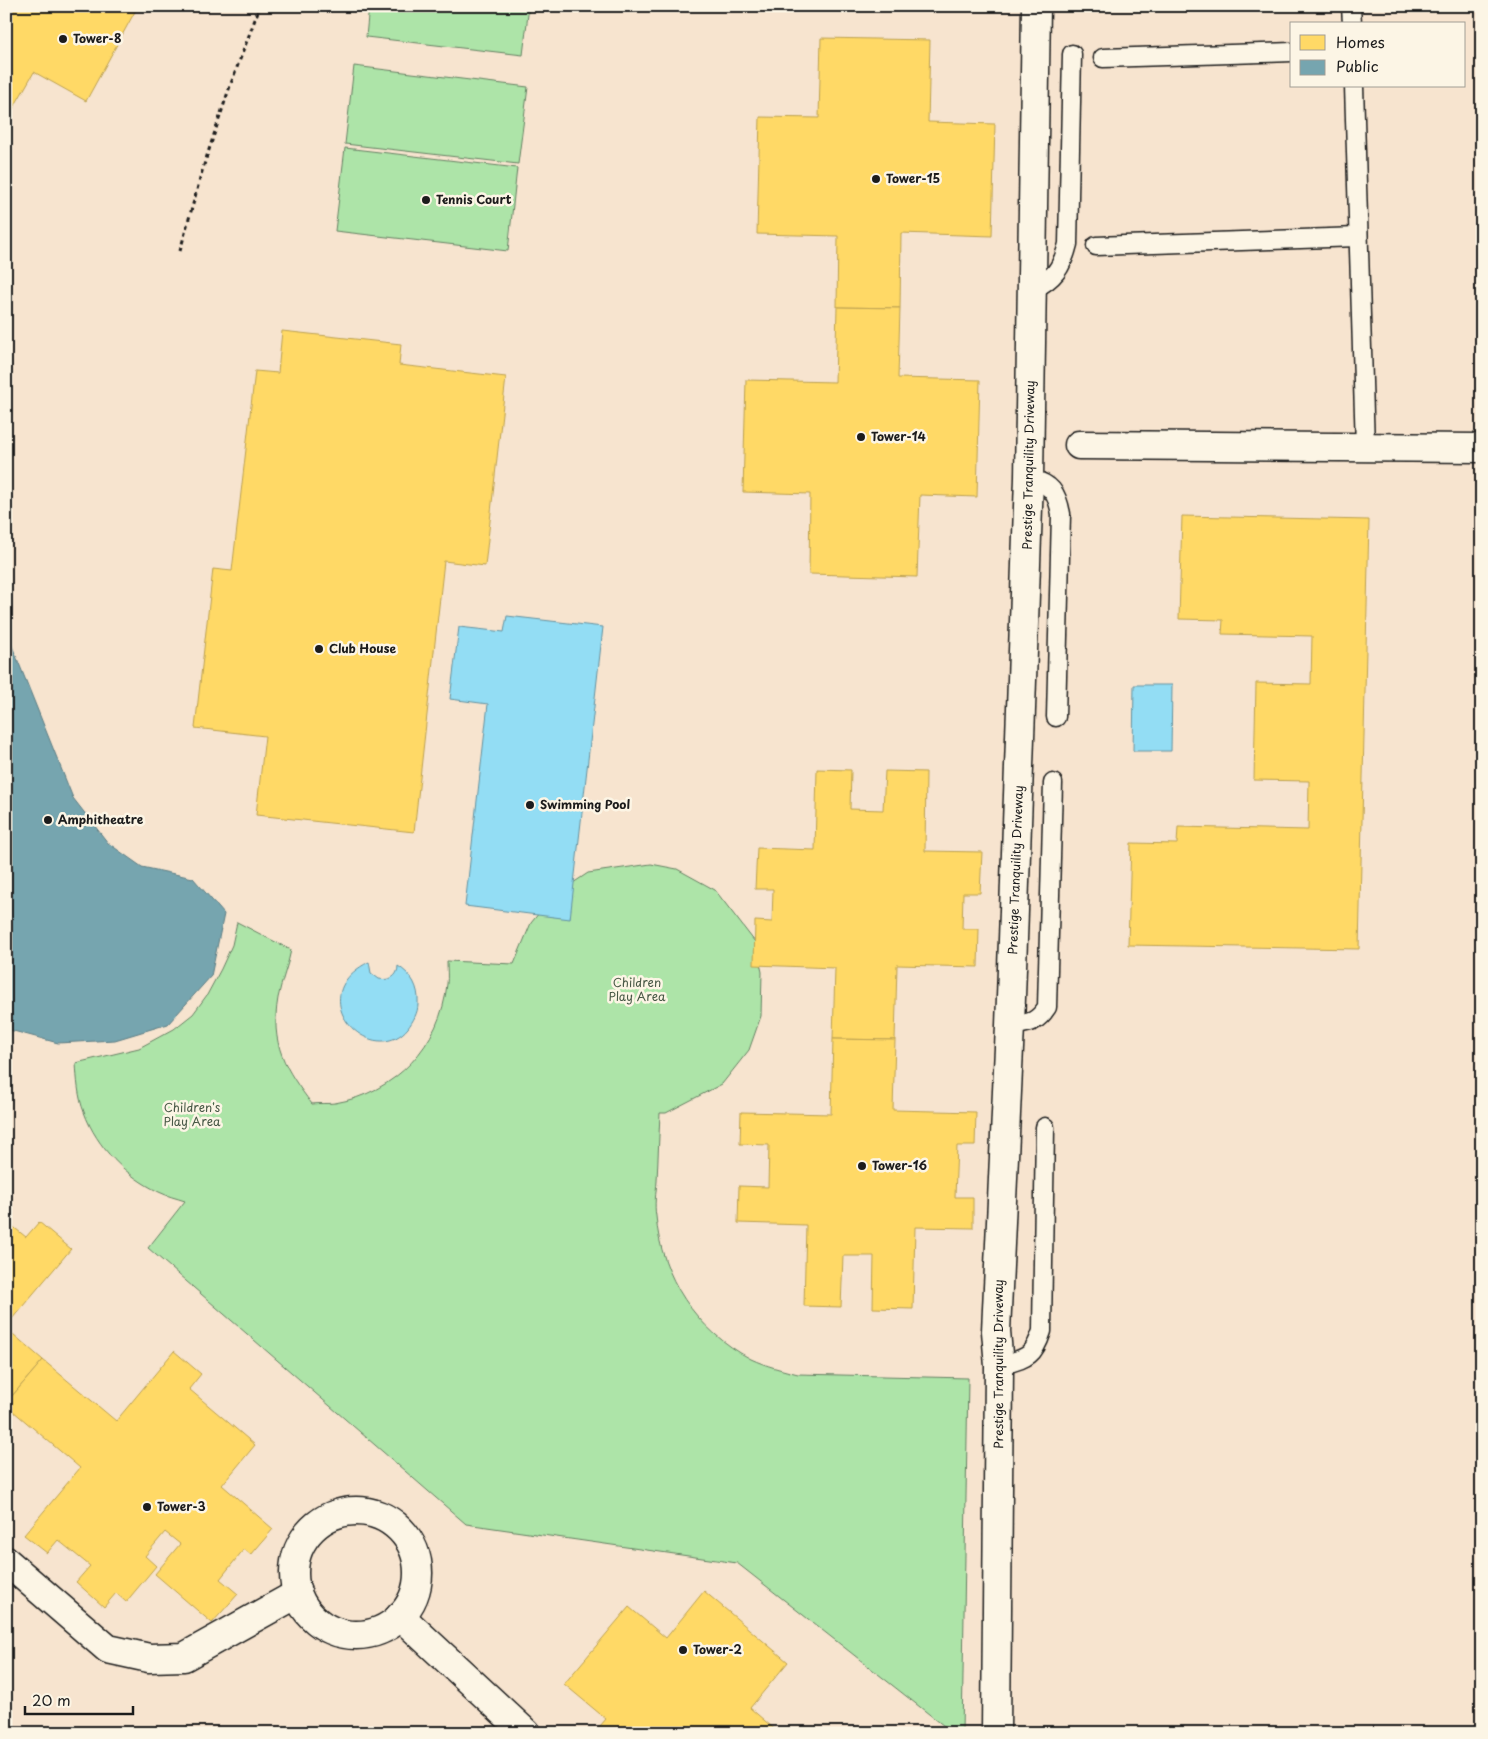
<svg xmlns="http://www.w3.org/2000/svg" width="1488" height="1739" viewBox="0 0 1488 1739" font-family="'Playpen Sans',sans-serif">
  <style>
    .green { fill: #ade4a8; stroke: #648062 }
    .water { fill: #93ddf4; stroke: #63909e }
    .homes { fill: #ffd966; stroke: #bba050 }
    .public { fill: #76a5af; stroke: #5b7c83 }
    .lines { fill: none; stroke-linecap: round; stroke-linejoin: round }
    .service-casing { stroke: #1c1c1c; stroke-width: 21 }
    .minor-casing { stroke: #1c1c1c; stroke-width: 31 }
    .path { stroke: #1c1c1c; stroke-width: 3; stroke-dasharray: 4 4; stroke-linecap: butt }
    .service { stroke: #fcf5e5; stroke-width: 18 }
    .minor { stroke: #fcf5e5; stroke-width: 28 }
    .poi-dot { fill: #1c1c1c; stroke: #fcf5e5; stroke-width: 2 }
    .labels { text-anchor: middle; stroke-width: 5; stroke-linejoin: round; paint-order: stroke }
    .poi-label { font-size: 12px; font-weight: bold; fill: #1c1c1c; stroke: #fcf5e5; text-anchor: start }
    .street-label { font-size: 12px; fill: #1c1c1c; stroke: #fcf5e5 }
    .park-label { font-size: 12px; fill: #485846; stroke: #fcf5e5 }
  </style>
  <rect width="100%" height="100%" fill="#f7e4cf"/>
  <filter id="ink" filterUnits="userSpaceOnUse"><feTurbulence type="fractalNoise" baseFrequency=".02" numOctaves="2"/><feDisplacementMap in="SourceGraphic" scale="10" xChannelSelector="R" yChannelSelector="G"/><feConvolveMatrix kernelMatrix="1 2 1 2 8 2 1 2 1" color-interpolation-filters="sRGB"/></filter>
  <g filter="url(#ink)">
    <g class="green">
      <polygon points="369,6 529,6 523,55 366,37"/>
      <polygon points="354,66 528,87 518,164 345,144"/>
      <polygon points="345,148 517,168 508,251 335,231"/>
      <path d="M 651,864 L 677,869 L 715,890 L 755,942 L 762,972 L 761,1016 L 749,1050 L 722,1084 L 666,1113 L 660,1113 C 659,1136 658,1158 657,1181 C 656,1193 654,1205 656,1216 C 661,1277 696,1330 751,1359 C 766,1366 782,1370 798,1374 L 968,1378 L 962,1733 L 953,1733 L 737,1563 L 466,1524 L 148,1248 L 185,1201 C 176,1198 167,1196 159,1192 C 126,1176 97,1148 84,1112 C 78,1097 77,1079 76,1063 L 139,1048 L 174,1029 L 193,1014 L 207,995 L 221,969 L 232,945 L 237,922 L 291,950 C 288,966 281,982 278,998 C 270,1044 285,1069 312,1104 C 320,1103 328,1104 335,1103 C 395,1093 441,1045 447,984 C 448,977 447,969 447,961 L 514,964 L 531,923 L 552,897 L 588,873 Z"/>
    </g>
    <g class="water">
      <polygon points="507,616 603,627 570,919 465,906 488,704 450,699 459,627 504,632"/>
      <polygon points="1134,685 1172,685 1171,751 1133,751"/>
      <path d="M 369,962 L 371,973 L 379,979 C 389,981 398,977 398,966 C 412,975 419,987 418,1004 C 418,1013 413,1021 408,1028 C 373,1071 298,997 369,962 Z"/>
    </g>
    <g class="homes">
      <polygon points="6,6 138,6 86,101 34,72 6,121"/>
      <polygon points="821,38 930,40 928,122 995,124 992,236 901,233 900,308 837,307 838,236 757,234 760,117 819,118"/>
      <polygon points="837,307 900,308 898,378 980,380 977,497 920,495 917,577 809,574 810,494 743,492 746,380 835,382"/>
      <polygon points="282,331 401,344 399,365 506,377 485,566 444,561 414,832 256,815 265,736 195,728 213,569 232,571 255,371 278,373"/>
      <polygon points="1182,516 1369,520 1359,949 1128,945 1131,843 1177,844 1178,827 1308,830 1309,781 1254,780 1256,683 1311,684 1312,636 1222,634 1223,620 1179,619"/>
      <polygon points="817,769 851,770 850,809 883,810 885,771 926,772 925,851 982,852 980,893 963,893 962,929 979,929 978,967 897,965 895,1040 833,1039 835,968 754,965 755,921 772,922 773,889 755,889 757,848 815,850"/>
      <polygon points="833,1039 895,1040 893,1110 976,1112 975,1146 957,1146 955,1197 973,1197 973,1228 915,1227 913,1309 873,1308 874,1256 843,1256 841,1307 804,1306 806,1225 738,1223 739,1186 768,1187 769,1145 740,1144 741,1112 831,1114"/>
      <polygon points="6,1221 26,1237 39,1222 71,1249 6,1326"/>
      <polygon points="6,1328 43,1360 6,1403"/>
      <polygon points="174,1351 201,1374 189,1389 255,1445 222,1485 273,1529 251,1555 244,1549 220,1579 238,1594 212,1623 155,1574 180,1544 165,1532 145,1556 156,1566 126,1602 116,1593 104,1607 76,1582 90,1566 58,1540 47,1553 24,1535 80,1468 6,1405 6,1403 43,1360 116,1421"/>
      <polygon points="704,1591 788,1662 750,1708 779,1733 594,1733 606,1719 564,1684 629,1607 666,1638"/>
    </g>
    <polygon class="public" points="6,631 73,798 108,843 142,867 193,878 224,914 211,976 168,1024 115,1040 58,1043 6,1029"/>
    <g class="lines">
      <g class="service-casing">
        <g id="service">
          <polyline points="1351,6 1352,24"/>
          <polyline points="1103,58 1292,52"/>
          <polyline points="1354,86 1365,447"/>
          <polyline points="1096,246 1358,237"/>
          <path d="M 1032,290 C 1054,279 1062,268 1068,244 L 1072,54"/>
          <path d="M 1029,478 C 1051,484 1057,492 1061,514 L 1056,717"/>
          <path d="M 1010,1026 C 1028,1023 1036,1024 1047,1007 L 1053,783"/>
          <path d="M 999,1366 C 1025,1358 1033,1359 1042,1331 L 1045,1127"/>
        </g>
      </g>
      <g class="minor-casing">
        <g id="minor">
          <polyline points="1079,445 1482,448"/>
          <circle cx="356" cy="1573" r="62"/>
          <polyline points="6,1561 108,1649 149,1658 184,1657 297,1594"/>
          <polyline points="400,1616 526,1733"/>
          <polyline points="996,1733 999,1366 996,1331 1010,1026 1029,478 1036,6"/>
        </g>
      </g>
      <polyline class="path" points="180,251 203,168 230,86 260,6"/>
      <use href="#service" class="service"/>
      <use href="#minor" class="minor"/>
    </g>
  </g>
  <g class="poi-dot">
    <circle cx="63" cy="39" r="5"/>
    <circle cx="876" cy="179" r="5"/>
    <circle cx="426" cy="200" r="5"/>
    <circle cx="861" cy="437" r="5"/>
    <circle cx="319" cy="649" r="5"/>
    <circle cx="530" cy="805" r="5"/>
    <circle cx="48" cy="820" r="5"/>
    <circle cx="862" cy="1166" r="5"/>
    <circle cx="147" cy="1507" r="5"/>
    <circle cx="683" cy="1650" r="5"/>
  </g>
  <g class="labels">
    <g class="poi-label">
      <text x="73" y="43">Tower-8</text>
      <text x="886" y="183">Tower-15</text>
      <text x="436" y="204">Tennis Court</text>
      <text x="871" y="441">Tower-14</text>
      <text x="329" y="653">Club House</text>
      <text x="540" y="809">Swimming Pool</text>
      <text x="58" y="824">Amphitheatre</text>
      <text x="872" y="1170">Tower-16</text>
      <text x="157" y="1511">Tower-3</text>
      <text x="693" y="1654">Tower-2</text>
    </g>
    <g class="street-label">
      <text transform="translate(1029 465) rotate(-89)" y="4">Prestige Tranquility Driveway</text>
      <text transform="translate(1016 870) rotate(-88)" y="4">Prestige Tranquility Driveway</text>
      <text transform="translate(999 1364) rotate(-90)" y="4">Prestige Tranquility Driveway</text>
    </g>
    <g class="park-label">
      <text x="637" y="987">Children<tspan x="637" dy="14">Play Area</tspan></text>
      <text x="192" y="1112">Children's<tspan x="192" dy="14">Play Area</tspan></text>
    </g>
  </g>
  <rect width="1488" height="1739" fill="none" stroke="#fcf5e5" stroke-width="25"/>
  <rect x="12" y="12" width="1463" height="1714" fill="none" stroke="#1c1c1c" stroke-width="2" filter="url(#ink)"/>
  <rect x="1290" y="22" width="175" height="65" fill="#fcf5e5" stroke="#a29e95"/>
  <rect x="1300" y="35" width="25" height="15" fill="#ffd966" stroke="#a29e95"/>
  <text x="1336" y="48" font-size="15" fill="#1c1c1c">Homes</text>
  <rect x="1300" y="60" width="25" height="15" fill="#76a5af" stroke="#a29e95"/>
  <text x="1336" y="72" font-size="15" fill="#1c1c1c">Public</text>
  <path d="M25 1706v8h108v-8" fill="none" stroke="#1c1c1c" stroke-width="2.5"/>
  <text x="32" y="1706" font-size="15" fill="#1c1c1c" stroke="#fcf5e5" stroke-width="4" paint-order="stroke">20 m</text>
</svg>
